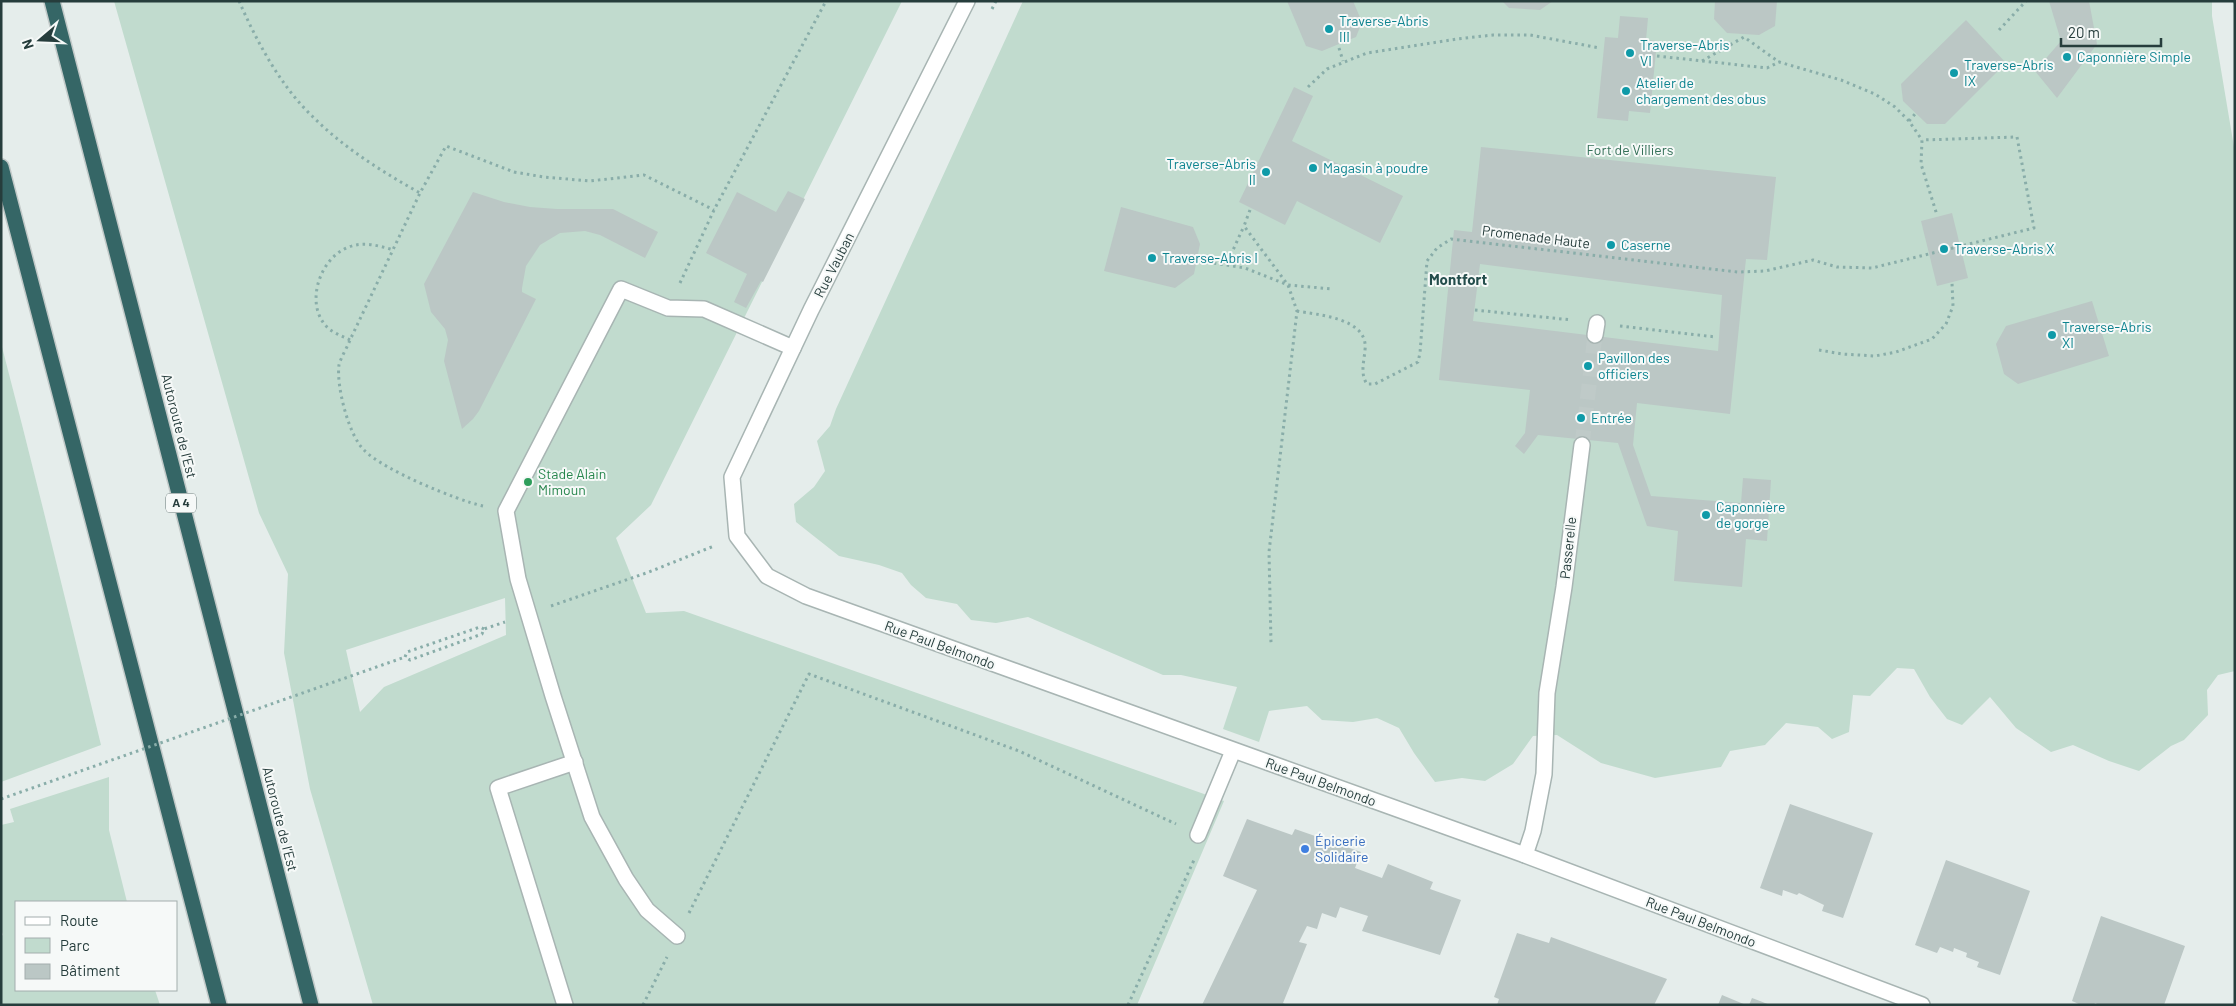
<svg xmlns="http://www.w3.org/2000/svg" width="2236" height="1006" viewBox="0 0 2236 1006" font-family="Barlow,sans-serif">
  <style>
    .green { fill: #c1dbce; fill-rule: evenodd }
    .building { fill: #bbc7c5; fill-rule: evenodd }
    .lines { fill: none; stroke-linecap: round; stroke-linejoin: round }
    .minor-tunnel { stroke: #bfcac8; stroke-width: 15; stroke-dasharray: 15 8; stroke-linecap: butt }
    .minor-casing { stroke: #a8b5b3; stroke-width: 18 }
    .highway-casing { stroke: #c2c9c8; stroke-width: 18 }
    .path { stroke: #89ada9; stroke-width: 3; stroke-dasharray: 2.5 4; stroke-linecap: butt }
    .minor { stroke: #fff; stroke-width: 15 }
    .highway { stroke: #356666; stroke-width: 15 }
    .path-bridge { stroke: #89ada9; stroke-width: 3; stroke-dasharray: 2.5 4; stroke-linecap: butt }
    .culture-dot { fill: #0f9aa8; stroke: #f6f9f8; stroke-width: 2 }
    .leisure-dot { fill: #2e9e5b; stroke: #f6f9f8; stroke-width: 2 }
    .shop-dot { fill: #3f7fe0; stroke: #f6f9f8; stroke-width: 2 }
    .labels { text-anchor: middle; stroke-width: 4; stroke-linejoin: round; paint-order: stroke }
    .shield { fill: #f6f9f8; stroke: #647574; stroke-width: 1 }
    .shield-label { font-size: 12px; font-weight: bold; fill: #263d3c }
    .culture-label { font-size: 14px; fill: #0d838f; stroke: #f6f9f8; text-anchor: start }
    .park-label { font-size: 14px; fill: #347058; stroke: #f6f9f8 }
    .street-label { font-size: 14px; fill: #263d3c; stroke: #f6f9f8 }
    .leisure-label { font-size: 14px; fill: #27864d; stroke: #f6f9f8; text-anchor: start }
    .shop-label { font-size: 14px; fill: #366cbe; stroke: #f6f9f8; text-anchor: start }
    .neighbourhood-label { font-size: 15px; font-weight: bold; fill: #244d4c; stroke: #f6f9f8 }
  </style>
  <rect width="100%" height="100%" fill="#e5edeb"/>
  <g class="green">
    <path d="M 114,1 L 902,1 L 651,505 L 616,538 L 646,613 L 684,611 L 1224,801 L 1137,1005 L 373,1005 L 310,789 L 284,653 L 288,574 L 259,513 ZM 505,598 L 506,635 L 384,687 L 360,712 L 346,650 Z"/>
    <polygon points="1023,1 2212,1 2212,16 2235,153 2235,671 2218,675 2207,690 2208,715 2184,740 2171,746 2139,771 2109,761 2073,745 2051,752 2016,728 1990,697 1962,725 1947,719 1930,697 1914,669 1897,668 1870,696 1853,695 1849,732 1832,739 1818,727 1786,723 1765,745 1730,751 1721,767 1655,778 1601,763 1557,735 1533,736 1513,764 1485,781 1462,778 1435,782 1414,753 1399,728 1377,718 1353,722 1322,720 1307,706 1269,711 1259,742 1223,729 1237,687 1181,675 1163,675 1028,617 996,623 971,620 957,604 926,598 911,585 902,573 879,565 839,556 796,522 794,504 814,487 825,471 817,441 830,426 836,409"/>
    <path d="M 1,343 C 36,477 68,611 101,745 L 1,782 Z"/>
    <polygon points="109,777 109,830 127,902 16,902 16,990 155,990 160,1005 1,1005 1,936 3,935 1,929 1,825 14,822 10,809"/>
  </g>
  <g class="building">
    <polygon points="1287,1 1353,1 1362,22 1356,37 1322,51 1306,46"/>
    <polygon points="1502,1 1553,1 1540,10 1509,8"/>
    <polygon points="1715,1 1777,1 1775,26 1759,35 1727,33 1714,19"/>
    <polygon points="2049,1 2089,1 2097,44 2057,98 2035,71 2061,41"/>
    <polygon points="1620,16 1648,18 1646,40 1657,41 1650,113 1629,111 1628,121 1597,118 1605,37 1618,38"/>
    <polygon points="1966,20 2006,63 1945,124 1927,124 1903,101 1901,84"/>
    <polygon points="1294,87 1313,96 1292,141 1403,196 1380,243 1297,201 1285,225 1239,202"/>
    <path d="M 1481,147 L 1776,177 L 1767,260 L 1746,259 L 1730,414 L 1637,403 L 1633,445 L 1651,496 L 1741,503 L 1743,478 L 1771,480 L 1767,541 L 1746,539 L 1742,587 L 1674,581 L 1678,531 L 1647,526 L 1618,443 L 1538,435 L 1524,454 L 1515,446 L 1525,433 L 1530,390 L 1439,380 L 1454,230 L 1472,232 ZM 1480,264 L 1722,295 L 1718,351 L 1473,321 Z"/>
    <polygon points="788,191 805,199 763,282 761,281 746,308 734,302 747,274 706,253 737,192 776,212"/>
    <polygon points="473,192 504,202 530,207 557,209 613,209 658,232 645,258 600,235 585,231 560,233 540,245 526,266 522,288 522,292 536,299 479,411 473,419 462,429 444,361 448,340 445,329 431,312 424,284"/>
    <polygon points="1121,207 1193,227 1200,244 1194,274 1175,288 1104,271"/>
    <polygon points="1952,213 1968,278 1937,286 1921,221"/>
    <polygon points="2092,301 2109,356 2018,384 2004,374 1996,344 2006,326"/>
    <polygon points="1790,804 1873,833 1843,918 1822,911 1824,905 1799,893 1797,895 1783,890 1782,896 1760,888"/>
    <polygon points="1247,819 1292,835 1295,829 1361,852 1355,868 1382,878 1388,864 1433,882 1430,889 1461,900 1440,955 1362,931 1368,916 1340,907 1336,918 1322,913 1317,929 1307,926 1299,942 1307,944 1283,1003 1287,1005 1202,1005 1257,890 1223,876"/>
    <polygon points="1946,860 2030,891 2000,975 1977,967 1979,962 1966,957 1967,953 1954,948 1953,952 1940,947 1937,953 1915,945"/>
    <polygon points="2101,916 2185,946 2164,1005 2100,1005 2095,1003 2094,1005 2081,1005 2072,1001"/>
    <polygon points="1517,933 1549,943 1551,937 1667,979 1654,1005 1497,1005 1499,999 1494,997"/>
    <polygon points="1722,995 1746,1005 1718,1005"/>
    <polygon points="1752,998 1760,1001 1770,1005 1749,1005"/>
  </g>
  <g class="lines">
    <polyline class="minor-tunnel" points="1582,445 1595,335"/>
    <g class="minor-casing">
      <g id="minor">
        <polyline points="967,1 811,310 732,477 737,536 767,576 806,596 1525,855 1922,1005"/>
        <polyline points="1595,335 1597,323"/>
        <polyline points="1198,835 1233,751"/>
        <polyline points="1525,855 1533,831 1544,774 1547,693 1564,587 1582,445"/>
        <polyline points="677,936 647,910 626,879 592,817 553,696 518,579 506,511 621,289 668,308 704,309 793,348"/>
        <polyline points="565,1005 498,788 575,762"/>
      </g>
    </g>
    <g class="highway-casing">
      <g id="highway">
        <polyline points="52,1 311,1005"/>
        <polyline points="1,167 219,1005"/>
      </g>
    </g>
    <g class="path">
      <path d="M 239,1 C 257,42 280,85 312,116 C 344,148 381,171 420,193"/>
      <polyline points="2234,1 2235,3"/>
      <polyline points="992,9 996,1"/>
      <polyline points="1999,30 2026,1"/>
      <polyline points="1339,48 1343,61"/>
      <polyline points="1657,56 1767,68 1779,62 1841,80 1875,94 1895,107 1909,121 1922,140 1921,164 1937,215"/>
      <polyline points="1702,61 1744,37 1779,62"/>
      <polyline points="1308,87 1327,69 1367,53 1457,39 1493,35 1530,35 1600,48"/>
      <polyline points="1909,121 1915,114"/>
      <polyline points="1250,210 1244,226 1288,285 1297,311 1269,552 1271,643"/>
      <polyline points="1201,261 1245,268 1288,285 1332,289"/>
      <polyline points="1221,264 1233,250 1244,226"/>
      <polyline points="680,283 714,210 826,1"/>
      <polyline points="1475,310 1572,320"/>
      <path d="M 1297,311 C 1318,315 1369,318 1365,350 C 1364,362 1360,374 1367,384 L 1375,384 L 1418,362 L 1420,353 L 1427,261 L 1437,248 L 1451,239 L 1738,272 L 1765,271 L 1813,260 L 1837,267 L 1872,268 L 2034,228 L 2017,137 L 1922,140"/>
      <polyline points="1620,326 1716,337"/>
      <path d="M 350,340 C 342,336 333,333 327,327 C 304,304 320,257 349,247 C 364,241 379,246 394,250"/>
      <polyline points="1819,350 1842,354 1875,356 1896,352 1932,339 1946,324 1953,306 1952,283"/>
      <path d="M 483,506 C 456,500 384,470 365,451 C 349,437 336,386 339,365 C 341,357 347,348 350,340 L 420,193 L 446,146 L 514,172 L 544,177 L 590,181 L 644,175 L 714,210"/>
      <polyline points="551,606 649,572 714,546"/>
      <polyline points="484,629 480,627 407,652 405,657 410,660 482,634 484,629 505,622"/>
      <polyline points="689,913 809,674 1019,751 1176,824"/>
      <polyline points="643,1005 667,957"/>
      <polyline points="1128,1005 1194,860"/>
    </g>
    <use href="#minor" class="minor"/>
    <use href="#highway" class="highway"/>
    <polyline class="path-bridge" points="1,799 405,657"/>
  </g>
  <g class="culture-dot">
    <circle cx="1329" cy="29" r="5"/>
    <circle cx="1630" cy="53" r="5"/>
    <circle cx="2067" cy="57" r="5"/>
    <circle cx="1954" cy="73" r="5"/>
    <circle cx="1626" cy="91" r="5"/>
    <circle cx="1313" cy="168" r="5"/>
    <circle cx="1266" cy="172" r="5"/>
    <circle cx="1611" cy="245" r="5"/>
    <circle cx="1944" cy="249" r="5"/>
    <circle cx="1152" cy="258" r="5"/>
    <circle cx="2052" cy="335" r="5"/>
    <circle cx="1588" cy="366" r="5"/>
    <circle cx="1581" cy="418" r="5"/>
    <circle cx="1706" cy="515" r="5"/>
  </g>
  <circle class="leisure-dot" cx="528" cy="482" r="5"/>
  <circle class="shop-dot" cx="1305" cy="849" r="5"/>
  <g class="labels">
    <rect class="shield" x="166" y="493.5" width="30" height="19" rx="4"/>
    <g class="shield-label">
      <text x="181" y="507">A 4</text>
    </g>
    <g class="culture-label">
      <text x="1339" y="26">Traverse-Abris<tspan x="1339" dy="16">III</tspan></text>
      <text x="1640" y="50">Traverse-Abris<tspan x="1640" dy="16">VI</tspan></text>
      <text x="2077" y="62">Caponnière Simple</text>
      <text x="1964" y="70">Traverse-Abris<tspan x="1964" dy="16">IX</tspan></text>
      <text x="1636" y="88">Atelier de<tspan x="1636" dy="16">chargement des obus</tspan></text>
      <text x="1256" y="169" text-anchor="end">Traverse-Abris<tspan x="1256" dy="16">II</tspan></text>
      <text x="1323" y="173">Magasin à poudre</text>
      <text x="1621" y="250">Caserne</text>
      <text x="1954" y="254">Traverse-Abris X</text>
      <text x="1162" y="263">Traverse-Abris I</text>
      <text x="2062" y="332">Traverse-Abris<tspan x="2062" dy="16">XI</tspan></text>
      <text x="1598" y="363">Pavillon des<tspan x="1598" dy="16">officiers</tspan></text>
      <text x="1591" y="423">Entrée</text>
      <text x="1716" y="512">Caponnière<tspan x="1716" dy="16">de gorge</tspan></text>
    </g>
    <g class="park-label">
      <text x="1630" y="155">Fort de Villiers</text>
    </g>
    <g class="street-label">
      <text transform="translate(1536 237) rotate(7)" y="5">Promenade Haute</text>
      <text transform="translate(834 265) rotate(-63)" y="5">Rue Vauban</text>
      <text transform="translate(179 426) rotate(76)" y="5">Autoroute de l’Est</text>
      <text transform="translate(1568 548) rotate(-84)" y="5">Passerelle</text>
      <text transform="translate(940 645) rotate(20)" y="5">Rue Paul Belmondo</text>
      <text transform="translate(1321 782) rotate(20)" y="5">Rue Paul Belmondo</text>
      <text transform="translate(280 819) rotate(76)" y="5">Autoroute de l’Est</text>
      <text transform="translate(1701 922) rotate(21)" y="5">Rue Paul Belmondo</text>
    </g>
    <g class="leisure-label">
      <text x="538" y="479">Stade Alain<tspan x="538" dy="16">Mimoun</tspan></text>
    </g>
    <g class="shop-label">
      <text x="1315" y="846">Épicerie<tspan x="1315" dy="16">Solidaire</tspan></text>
    </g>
    <g class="neighbourhood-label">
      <text x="1458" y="285">Montfort</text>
    </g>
  </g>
  <rect width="2236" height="1006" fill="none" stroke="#263d3c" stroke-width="5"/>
  <rect x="15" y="901" width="162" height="90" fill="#f6f9f8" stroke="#a3aead"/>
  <rect x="25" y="917" width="25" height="8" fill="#ffffff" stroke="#a3aead"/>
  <text x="60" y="926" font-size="15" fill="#263d3c">Route</text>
  <rect x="25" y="938" width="25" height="15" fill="#c1dbce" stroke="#a3aead"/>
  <text x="60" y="951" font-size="15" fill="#263d3c">Parc</text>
  <rect x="25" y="964" width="25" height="15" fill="#bbc7c5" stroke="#a3aead"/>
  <text x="60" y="976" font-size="15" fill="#263d3c">Bâtiment</text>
  <g transform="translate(40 40) rotate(251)" stroke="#f6f9f8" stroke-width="4" paint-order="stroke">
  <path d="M0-4L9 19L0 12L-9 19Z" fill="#263d3c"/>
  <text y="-8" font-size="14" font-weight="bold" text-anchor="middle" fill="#263d3c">N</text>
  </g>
  <path d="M2061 38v8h100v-8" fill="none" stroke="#263d3c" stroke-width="2.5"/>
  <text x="2068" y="38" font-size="15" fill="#263d3c" stroke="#f6f9f8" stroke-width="4" paint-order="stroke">20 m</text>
</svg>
